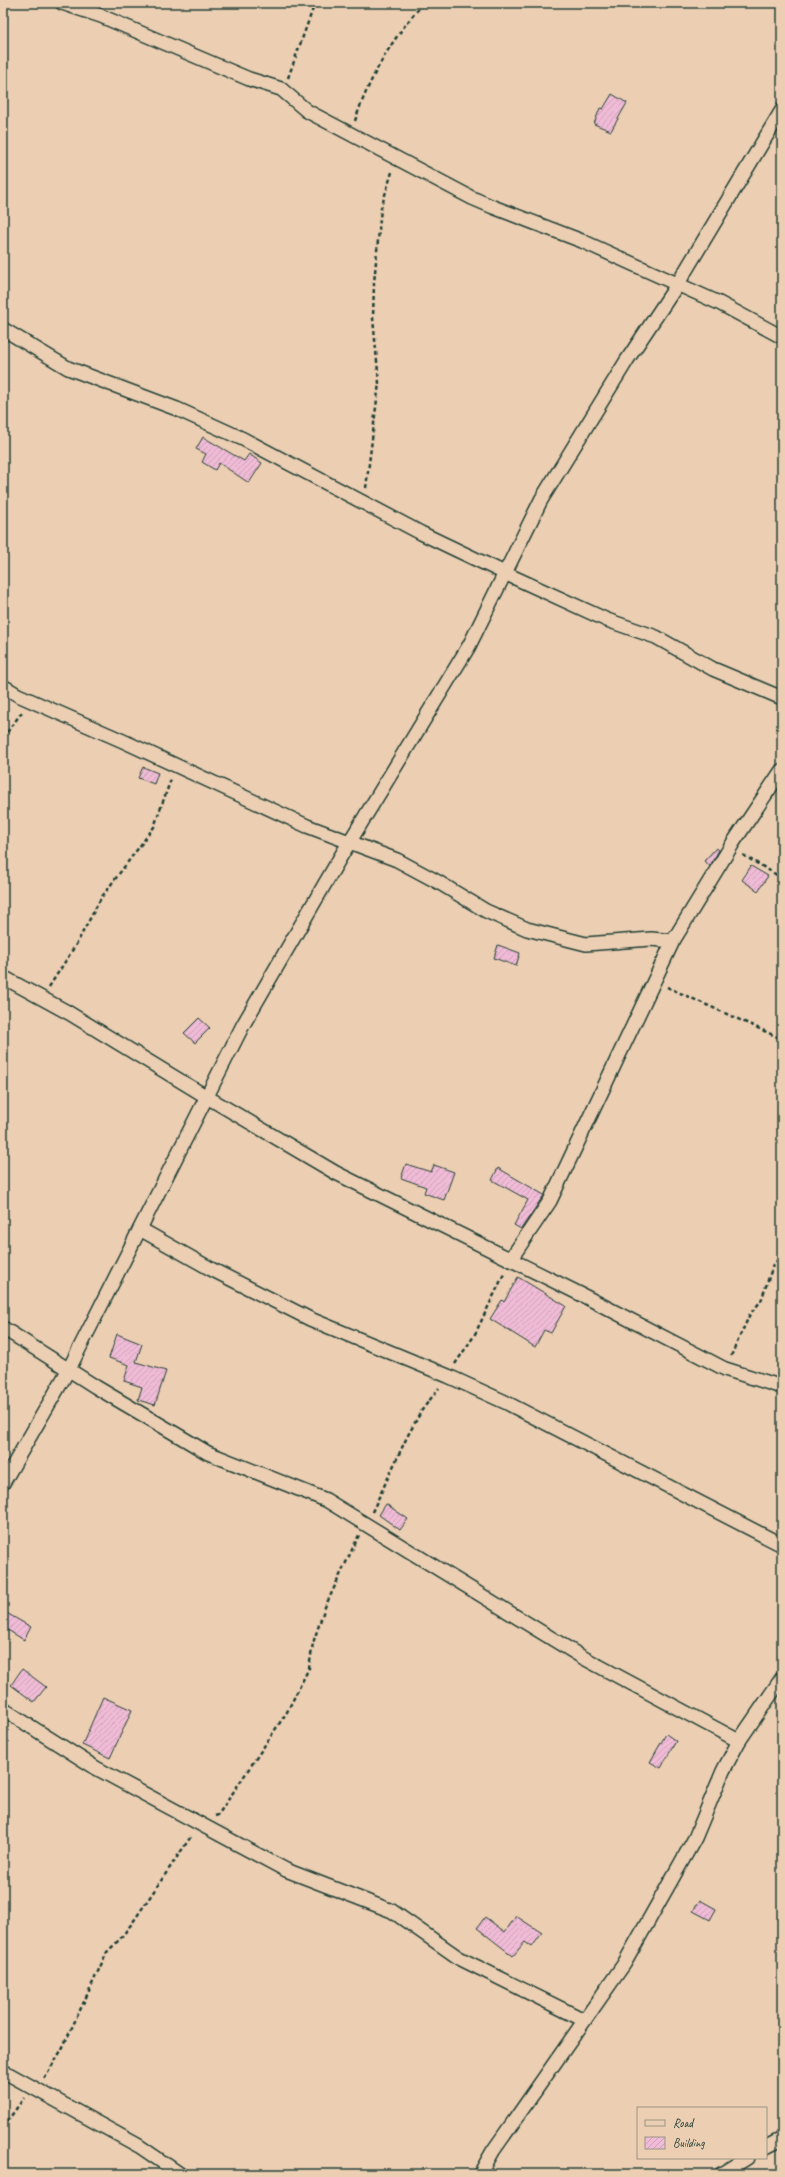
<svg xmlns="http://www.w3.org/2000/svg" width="785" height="2177" viewBox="0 0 785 2177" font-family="Caveat,sans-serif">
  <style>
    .building { fill: url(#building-hatch); stroke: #1f3d34 }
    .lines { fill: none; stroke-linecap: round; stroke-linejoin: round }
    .street-casing { stroke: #1f3d34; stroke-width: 16 }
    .path { stroke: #1f3d34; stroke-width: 2.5; stroke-dasharray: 4 3; stroke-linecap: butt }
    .street { stroke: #eccfb3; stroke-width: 13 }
  </style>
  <defs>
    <pattern id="building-hatch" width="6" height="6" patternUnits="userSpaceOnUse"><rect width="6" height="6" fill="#f0bbd6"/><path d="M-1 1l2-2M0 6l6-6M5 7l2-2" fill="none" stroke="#cda2b8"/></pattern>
  </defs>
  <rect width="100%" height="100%" fill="#eccfb3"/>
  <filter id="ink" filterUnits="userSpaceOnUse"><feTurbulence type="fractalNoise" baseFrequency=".025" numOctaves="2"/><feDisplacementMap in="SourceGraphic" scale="8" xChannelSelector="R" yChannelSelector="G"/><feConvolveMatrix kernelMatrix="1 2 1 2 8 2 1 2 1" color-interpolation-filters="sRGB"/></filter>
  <g filter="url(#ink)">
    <g class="building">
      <polygon points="612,94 627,103 611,131 594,124 600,108 603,109"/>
      <polygon points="203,437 244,461 249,454 262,463 249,483 219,463 215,470 202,462 206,454 196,449"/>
      <polygon points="143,767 158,773 154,784 138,778"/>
      <polygon points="716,848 719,850 710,866 704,861"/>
      <polygon points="751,866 768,876 758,891 742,880"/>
      <polygon points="498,945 520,953 516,966 494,958"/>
      <polygon points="199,1018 210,1028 195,1043 184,1033"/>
      <polygon points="406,1164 431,1172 434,1165 454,1172 444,1200 424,1193 426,1187 401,1178"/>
      <polygon points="498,1168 544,1195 521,1229 514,1225 528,1200 492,1180"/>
      <polygon points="518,1277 566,1306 551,1333 544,1330 535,1347 490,1319 502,1300 504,1302"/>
      <polygon points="117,1334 142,1344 136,1362 166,1371 155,1405 138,1400 142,1387 124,1381 129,1365 109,1358"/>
      <polygon points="386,1504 408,1519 400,1530 379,1515"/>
      <polygon points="3,1611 31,1627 24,1640 3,1627"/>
      <polygon points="22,1669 46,1687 34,1702 11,1685"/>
      <polygon points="103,1697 132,1710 110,1758 82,1745"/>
      <polygon points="666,1734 676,1741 661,1768 650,1762"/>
      <polygon points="700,1900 716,1909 710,1920 693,1911"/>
      <polygon points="516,1916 542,1933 532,1947 525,1942 513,1956 477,1928 485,1917 505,1932"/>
    </g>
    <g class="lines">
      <g class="street-casing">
        <g id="street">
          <polyline points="62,3 101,16 249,79 281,89 307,111 472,198 493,207 582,241 719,303 782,337"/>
          <polyline points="3,329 68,368 177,409 243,439 421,533 513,577 607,620 656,637 713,669 782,698"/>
          <polyline points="3,686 18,695 123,741 307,826 397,860 438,882 486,911 527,929 586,944 651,939 673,941"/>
          <polyline points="3,977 69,1013 207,1097 336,1173 586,1297 725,1369 782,1387"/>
          <polyline points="140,1229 211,1269 310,1319 448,1376 505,1402 782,1545"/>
          <polyline points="510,1260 550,1201 673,941 733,843 782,770"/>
          <polyline points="3,1328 96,1387 208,1453 326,1500 582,1657 739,1741"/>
          <polyline points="3,1483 69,1369 243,1025 341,856 469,646 541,500 627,360 677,285 782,110"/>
          <polyline points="3,1709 96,1768 286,1870 392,1911 459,1958 584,2020"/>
          <polyline points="3,2071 139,2146 180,2174"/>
          <polyline points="766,2147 782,2139"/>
          <polyline points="480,2174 493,2151 624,1964 695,1838 723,1771 739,1741 782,1678"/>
          <polyline points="721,2174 747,2158"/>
        </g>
      </g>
      <g class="path">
        <polyline points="288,78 315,3"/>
        <path d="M 355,121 C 369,78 393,36 424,3"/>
        <polyline points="366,488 379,383 373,318 374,283 381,208 392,172"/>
        <polyline points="3,738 22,712"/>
        <polyline points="743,855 782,878"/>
        <polyline points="49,987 77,943 101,898 154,827 171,779"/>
        <polyline points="667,987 782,1039"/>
        <polyline points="731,1356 750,1314 761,1301 773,1265 782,1256"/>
        <polyline points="455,1364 474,1336 505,1272"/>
        <polyline points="372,1512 407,1437 422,1410 439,1388"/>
        <polyline points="215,1816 218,1815 287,1712 309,1668 313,1643 325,1607 359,1535"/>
        <polyline points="44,2079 62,2049 107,1952 120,1939 133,1922 192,1835"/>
        <polyline points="3,2127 24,2098"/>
      </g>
      <use href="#street" class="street"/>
    </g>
  </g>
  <rect width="785" height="2177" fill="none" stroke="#eccfb3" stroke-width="16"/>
  <rect x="8" y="8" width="769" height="2161" fill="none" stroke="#1f3d34" stroke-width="1.5" filter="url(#ink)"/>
  <rect x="637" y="2107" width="130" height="52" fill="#eccfb3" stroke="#9a9580"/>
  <rect x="645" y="2120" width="20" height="6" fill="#eccfb3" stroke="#9a9580"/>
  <text x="673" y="2127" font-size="12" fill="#1f3d34">Road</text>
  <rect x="645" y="2137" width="20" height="12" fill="url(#building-hatch)" stroke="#9a9580"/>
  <text x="673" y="2147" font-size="12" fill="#1f3d34">Building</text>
</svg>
